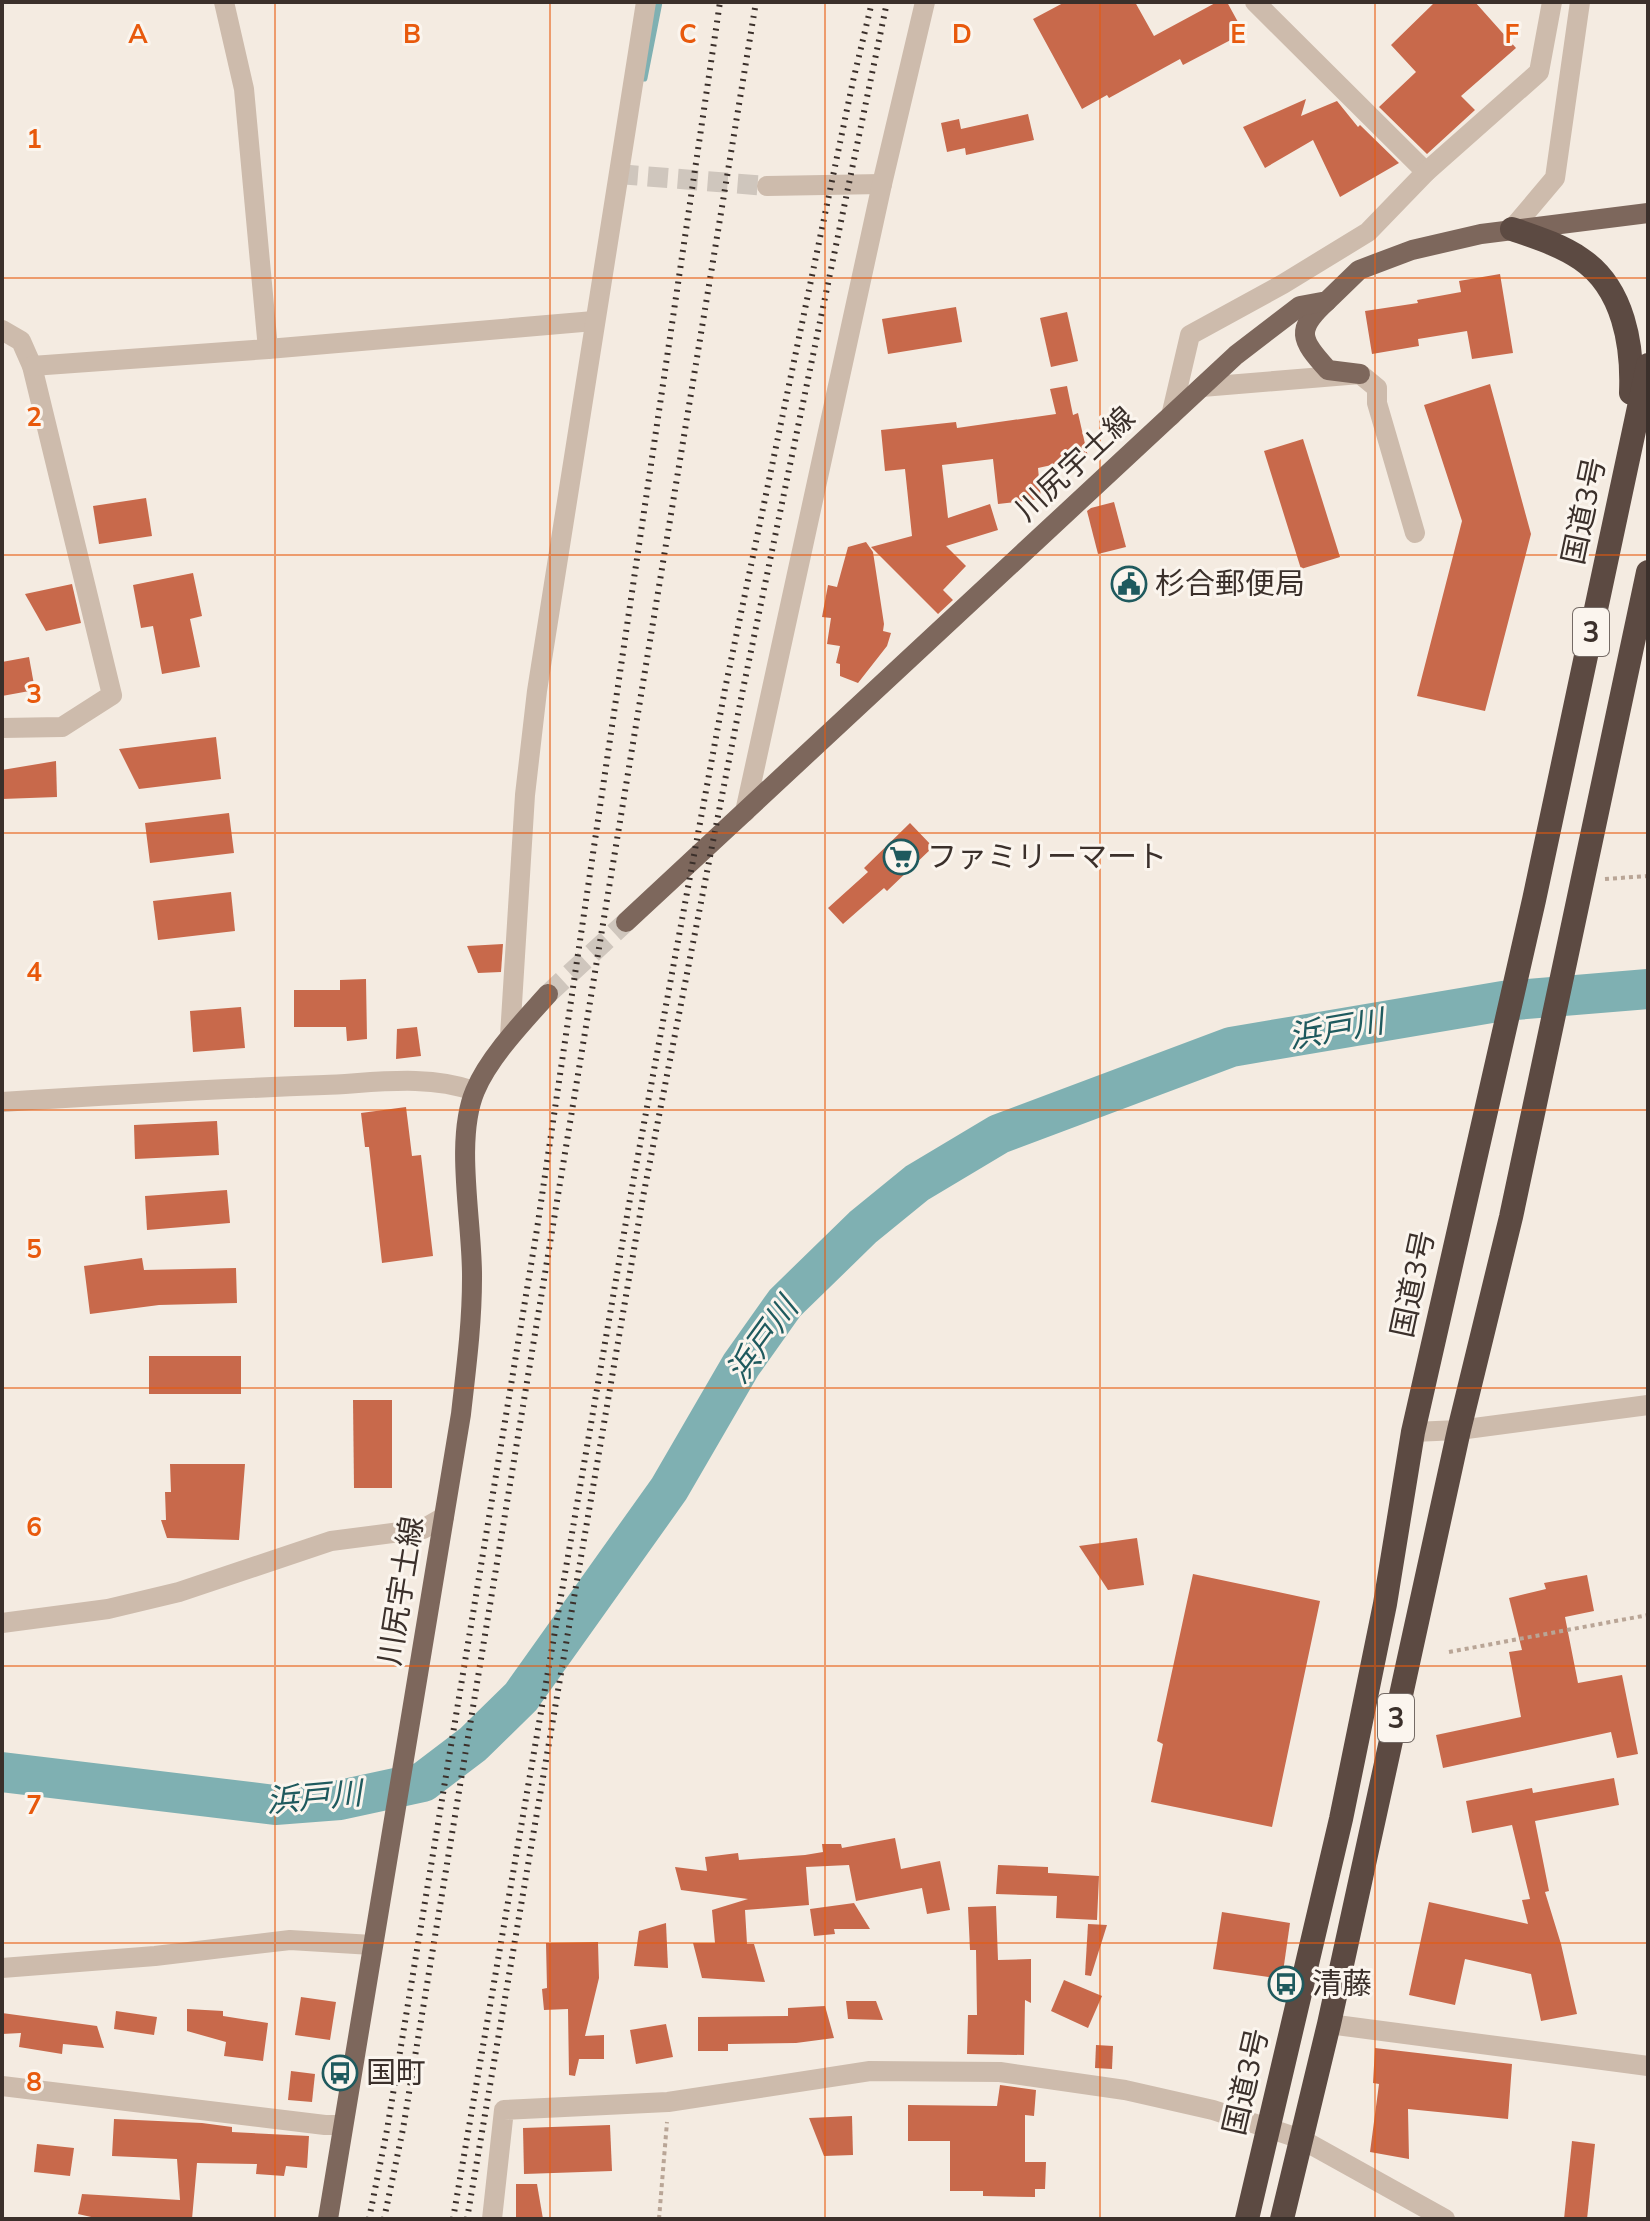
<svg xmlns="http://www.w3.org/2000/svg" width="1650" height="2221" viewBox="0 0 1650 2221" font-family="Mulish,'Noto Sans JP',sans-serif">
  <style>
    .lines { fill: none; stroke-linecap: round; stroke-linejoin: round }
    .stream { stroke: #7fb0b2; stroke-width: 7 }
    .river { stroke: #7fb0b2; stroke-width: 40 }
    .building { fill: #c8694b }
    .minor-tunnel { stroke: #cfc6bd; stroke-width: 20; stroke-dasharray: 20 10; stroke-linecap: butt }
    .major-tunnel { stroke: #cfc6bd; stroke-width: 20; stroke-dasharray: 20 10; stroke-linecap: butt }
    .path { stroke: #b9a596; stroke-width: 4; stroke-dasharray: 4 4; stroke-linecap: butt }
    .minor { stroke: #cdbbac; stroke-width: 20 }
    .major { stroke: #7d675c; stroke-width: 20 }
    .highway { stroke: #5c4a42; stroke-width: 24 }
    .rail { stroke: #3b302b; stroke-width: 6; stroke-dasharray: 2 6; stroke-linecap: butt }
    .grid { fill: none; stroke: #e8590c; stroke-width: 2; stroke-opacity: 0.55 }
    .labels { text-anchor: middle; stroke-width: 6; stroke-linejoin: round; paint-order: stroke }
    .shield { fill: #fbf5ee; stroke: #756b66; stroke-width: 2 }
    .shield-label { font-size: 28px; font-weight: bold; fill: #3b302b }
    .street-label { font-size: 30px; fill: #3b302b; stroke: #fbf5ee }
    .poi-label { font-size: 30px; fill: #3b302b; stroke: #fbf5ee; text-anchor: start }
    .water-label { font-size: 32px; font-style: italic; fill: #1f5a5e; stroke: #fbf5ee }
    .grid-label { font-size: 26px; text-anchor: middle; font-weight: bold; fill: #e8590c; stroke: #fbf5ee; stroke-width: 6; stroke-linejoin: round; paint-order: stroke }
  </style>
  <rect width="100%" height="100%" fill="#f4ebe1"/>
  <g class="lines">
    <polyline class="stream" points="644,78 659,2"/>
    <polyline class="river" points="2,1772 275,1805 340,1800 423,1782 473,1744 521,1697 669,1489 741,1365 785,1303 863,1227 917,1183 999,1134 1231,1047 1503,1001 1648,989"/>
  </g>
  <g class="building">
    <polygon points="1065,2 1135,2 1154,36 1217,2 1227,2 1244,33 1183,65 1180,59 1109,98 1107,95 1082,109 1033,19"/>
    <polygon points="1435,2 1475,2 1516,48 1461,96 1475,110 1427,154 1379,107 1416,72 1391,45"/>
    <polygon points="1306,99 1301,116 1337,101 1358,127 1360,125 1399,163 1340,197 1313,140 1265,168 1243,127"/>
    <polygon points="1028,114 1034,140 966,155 965,148 947,152 941,123 959,119 961,129"/>
    <polygon points="1500,274 1513,353 1472,359 1467,331 1418,339 1419,346 1372,354 1365,311 1418,303 1417,300 1461,292 1459,281"/>
    <polygon points="956,307 962,342 888,354 882,319"/>
    <polygon points="1067,312 1078,361 1051,367 1040,318"/>
    <polygon points="1490,384 1531,534 1485,711 1417,696 1462,521 1424,405"/>
    <polygon points="1067,386 1073,415 1078,413 1088,457 1038,468 1041,499 998,504 993,459 942,465 948,518 990,504 998,530 946,546 966,566 943,590 953,600 938,614 871,547 912,536 905,469 885,471 881,430 956,422 957,428 1056,414 1050,389"/>
    <polygon points="1303,439 1340,557 1301,569 1264,451"/>
    <polygon points="146,498 152,536 99,544 93,506"/>
    <polygon points="1114,502 1126,547 1098,554 1087,511 1091,508"/>
    <polygon points="866,542 873,552 884,624 883,631 891,633 887,646 858,683 840,676 840,664 836,663 840,646 827,644 831,618 822,617 828,585 837,587 848,547"/>
    <polygon points="193,573 202,616 190,619 200,667 162,674 153,626 141,628 133,585"/>
    <polygon points="72,584 81,623 46,631 25,594"/>
    <polygon points="29,657 35,690 2,696 2,662"/>
    <polygon points="216,737 221,779 139,789 119,749"/>
    <polygon points="56,761 57,797 2,799 2,770"/>
    <polygon points="229,813 234,853 150,863 145,823"/>
    <polygon points="910,823 933,847 887,891 884,888 843,924 828,908 868,872 864,868"/>
    <polygon points="231,892 235,931 158,940 153,901"/>
    <polygon points="503,944 501,972 478,973 467,946"/>
    <polygon points="366,979 367,1039 347,1041 346,1027 294,1027 294,990 340,990 340,980"/>
    <polygon points="241,1007 245,1048 193,1052 190,1011"/>
    <polygon points="417,1027 421,1056 396,1059 397,1029"/>
    <polygon points="406,1107 412,1156 421,1155 433,1256 382,1263 369,1147 365,1147 361,1113"/>
    <polygon points="217,1121 219,1155 135,1159 134,1125"/>
    <polygon points="227,1190 230,1223 147,1230 145,1196"/>
    <polygon points="142,1258 144,1270 236,1268 237,1303 159,1305 90,1314 84,1266"/>
    <rect x="149" y="1356" width="92" height="38"/>
    <polygon points="353,1400 392,1400 392,1488 354,1488"/>
    <polygon points="170,1464 245,1464 239,1540 167,1538 161,1520 166,1520 165,1492 171,1492"/>
    <polygon points="1137,1538 1144,1585 1108,1590 1079,1546"/>
    <polygon points="1193,1574 1320,1601 1272,1827 1151,1802 1163,1744 1157,1741"/>
    <polygon points="1587,1575 1594,1611 1565,1617 1578,1683 1622,1675 1638,1754 1617,1758 1611,1732 1443,1768 1436,1735 1521,1717 1509,1652 1522,1650 1509,1598 1546,1589 1544,1583"/>
    <polygon points="1614,1778 1619,1805 1535,1821 1549,1891 1545,1892 1561,1944 1577,2014 1541,2021 1531,1974 1465,1959 1455,2005 1409,1995 1429,1902 1528,1924 1522,1900 1530,1899 1512,1825 1472,1833 1466,1801 1532,1788 1533,1793"/>
    <polygon points="895,1838 901,1869 940,1861 950,1910 927,1914 922,1888 856,1901 849,1865 806,1867 809,1905 745,1910 747,1944 754,1944 765,1982 702,1978 693,1943 715,1943 712,1910 748,1899 681,1890 675,1867 707,1871 705,1857 738,1853 739,1860 805,1855 823,1852 822,1844 841,1844 842,1848"/>
    <polygon points="998,1865 1048,1867 1048,1873 1099,1876 1097,1920 1056,1918 1057,1896 996,1894"/>
    <polygon points="854,1903 870,1929 834,1929 835,1934 814,1936 810,1909"/>
    <polygon points="996,1906 998,1960 1031,1959 1031,2003 1025,2000 1024,2055 967,2054 968,2015 977,2015 976,1950 970,1950 968,1907"/>
    <polygon points="1222,1912 1290,1923 1282,1979 1213,1969"/>
    <polygon points="666,1923 668,1968 634,1966 639,1931"/>
    <polygon points="1088,1924 1107,1925 1091,1976 1085,1975"/>
    <polygon points="598,1942 599,1978 585,2036 604,2035 604,2059 579,2059 575,2076 569,2075 568,2009 544,2010 542,1989 547,1988 546,1943"/>
    <polygon points="1064,1980 1102,1996 1088,2028 1051,2011"/>
    <polygon points="301,1997 336,2002 330,2040 295,2035"/>
    <polygon points="846,2001 876,2001 883,2020 848,2019"/>
    <polygon points="825,2006 834,2038 796,2043 728,2044 728,2051 698,2051 698,2017 788,2016 788,2008"/>
    <polygon points="187,2009 223,2011 223,2016 268,2023 263,2061 224,2056 226,2042 187,2031"/>
    <polygon points="116,2011 157,2017 154,2035 114,2029"/>
    <polygon points="2,2013 97,2026 104,2048 63,2044 62,2054 19,2047 21,2033 2,2034"/>
    <polygon points="666,2024 673,2057 636,2064 630,2030"/>
    <polygon points="1096,2045 1113,2046 1112,2069 1095,2068"/>
    <polygon points="1375,2048 1512,2064 1508,2119 1408,2109 1409,2159 1370,2152 1379,2084 1373,2083"/>
    <polygon points="291,2071 315,2074 312,2102 288,2100"/>
    <polygon points="1000,2085 1036,2090 1034,2116 1025,2115 1025,2162 1046,2162 1045,2189 1035,2189 1035,2197 983,2196 983,2191 950,2191 950,2141 908,2141 908,2105 997,2106"/>
    <polygon points="852,2116 853,2155 824,2156 809,2118"/>
    <polygon points="114,2119 202,2123 232,2127 232,2132 309,2136 307,2168 286,2166 284,2176 256,2174 257,2164 197,2163 192,2219 100,2219 78,2214 82,2194 180,2200 177,2159 112,2156"/>
    <polygon points="610,2125 612,2171 524,2174 523,2128"/>
    <polygon points="1572,2141 1595,2144 1587,2219 1564,2219"/>
    <polygon points="37,2144 74,2148 70,2176 34,2172"/>
    <polygon points="516,2184 537,2184 543,2219 516,2219"/>
  </g>
  <g class="lines">
    <polyline class="minor-tunnel" points="618,174 767,186"/>
    <polyline class="major-tunnel" points="548,994 626,922"/>
    <g class="path">
      <polyline points="1605,879 1648,876"/>
      <polyline points="1449,1652 1648,1615"/>
      <polyline points="659,2219 667,2122"/>
    </g>
    <g class="minor">
      <polyline points="224,2 244,89 268,349"/>
      <polyline points="1255,2 1426,172"/>
      <polyline points="767,186 882,184"/>
      <polyline points="1512,229 1555,178 1580,2"/>
      <polyline points="2,330 21,341 32,366 112,695 62,727 2,728"/>
      <polyline points="32,366 268,349 594,321"/>
      <polyline points="1202,387 1360,374 1377,388 1377,403 1415,533"/>
      <polyline points="1171,416 1190,335 1283,284 1368,232 1426,172 1539,72 1552,2"/>
      <polyline points="745,812 882,184 925,2"/>
      <polyline points="510,1036 525,795 537,691 646,2"/>
      <path d="M 2,1102 C 109,1095 216,1089 324,1085 C 373,1083 427,1074 474,1091"/>
      <polyline points="1413,1432 1459,1430 1648,1405"/>
      <polyline points="2,1623 108,1609 179,1592 331,1541 423,1529 444,1517"/>
      <polyline points="2,1968 155,1956 290,1940 372,1945"/>
      <polyline points="1329,2024 1648,2066"/>
      <polyline points="2,2086 325,2125 343,2125"/>
      <polyline points="492,2219 504,2110 668,2102 870,2071 1000,2072 1125,2090 1213,2110 1268,2128 1301,2139 1445,2219"/>
    </g>
    <g class="major">
      <path d="M 1327,301 C 1295,330 1300,339 1328,370 L 1360,374"/>
      <polyline points="626,922 1236,355 1300,306 1327,301 1359,270 1412,250 1481,234 1648,213"/>
      <path d="M 328,2219 L 461,1414 C 466,1369 472,1324 472,1279 C 473,1225 454,1141 475,1091 C 489,1057 524,1021 548,994"/>
    </g>
    <g class="highway">
      <path d="M 1512,229 C 1535,237 1561,245 1581,259 C 1624,288 1633,346 1631,393"/>
      <polyline points="1247,2219 1341,1819 1385,1604 1413,1432 1534,900 1648,365"/>
      <polyline points="1282,2219 1329,2024 1459,1430 1511,1217 1648,572"/>
    </g>
    <g class="rail">
      <polyline points="369,2219 387,2130 537,1229 720,2"/>
      <polyline points="384,2219 403,2129 756,2"/>
      <polyline points="453,2219 631,1193 725,689 853,81 872,2"/>
      <polyline points="467,2219 643,1197 742,694 887,2"/>
    </g>
  </g>
  <path class="grid" d="M 275,2 L 275,2219M 550,2 L 550,2219M 825,2 L 825,2219M 1100,2 L 1100,2219M 1375,2 L 1375,2219M 2,278 L 1648,278M 2,555 L 1648,555M 2,833 L 1648,833M 2,1110 L 1648,1110M 2,1388 L 1648,1388M 2,1666 L 1648,1666M 2,1943 L 1648,1943"/>
  <defs>
    <g id="civic-ring" transform="scale(1.8)"><circle r="9.5" fill="#fbf5ee" stroke="#1f5a5e" stroke-width="1.5"/><path d="M-.6-6.5H3V-4.5H.6V-3L4-1V1h2V6H-6V1h2V-1L-.6-3ZM-1.2 2.5V6h2.4V2.5Z" fill="#1f5a5e"/></g>
    <g id="supermarket-ring" transform="scale(1.8)"><circle r="9.5" fill="#fbf5ee" stroke="#1f5a5e" stroke-width="1.5"/><path d="M-6-5.5h2.5l.6 2H6L4.5 2H-2.5L-4.4-4H-6ZM-1.5 3.2a1.3 1.3 0 1 0 .1 0ZM3 3.2a1.3 1.3 0 1 0 .1 0Z" fill="#1f5a5e"/></g>
    <g id="bus-ring" transform="scale(1.8)"><circle r="9.5" fill="#fbf5ee" stroke="#1f5a5e" stroke-width="1.5"/><path d="M-5-6H5V4H4V6H2V4H-2V6H-4V4H-5ZM-3.5-4V0h7V-4ZM-3.5 1.2v1.5H-2V1.2ZM2 1.2v1.5H3.5V1.2Z" fill="#1f5a5e"/></g>
  </defs>
  <g fill-rule="evenodd">
    <use href="#civic-ring" x="1129" y="584"/>
    <use href="#supermarket-ring" x="901" y="857"/>
    <use href="#bus-ring" x="1286" y="1984"/>
    <use href="#bus-ring" x="340" y="2073"/>
  </g>
  <g class="labels">
    <g class="shield">
      <rect x="1573" y="608" width="36" height="48" rx="6"/>
      <rect x="1378" y="1694" width="36" height="48" rx="6"/>
    </g>
    <g class="shield-label">
      <text x="1591" y="642">3</text>
      <text x="1396" y="1728">3</text>
    </g>
    <g class="street-label">
      <text transform="translate(1075 464) rotate(-43)" y="10">川尻宇土線</text>
      <text transform="translate(1584 511) rotate(-78)" y="10">国道3号</text>
      <text transform="translate(1413 1284) rotate(-78)" y="10">国道3号</text>
      <text transform="translate(401 1591) rotate(-81)" y="10">川尻宇土線</text>
      <text transform="translate(1246 2082) rotate(-77)" y="10">国道3号</text>
    </g>
    <g class="poi-label">
      <text x="1155" y="594">杉合郵便局</text>
      <text x="927" y="867">ファミリーマート</text>
      <text x="1312" y="1994">清藤</text>
      <text x="366" y="2083">国町</text>
    </g>
    <g class="water-label">
      <text transform="translate(1336 1029) rotate(-10)" y="11">浜戸川</text>
      <text transform="translate(762 1340) rotate(-54)" y="11">浜戸川</text>
      <text transform="translate(314 1797) rotate(-5)" y="11">浜戸川</text>
    </g>
  </g>
  <g class="grid-label">
    <text x="138" y="43">A</text>
    <text x="412" y="43">B</text>
    <text x="688" y="43">C</text>
    <text x="962" y="43">D</text>
    <text x="1238" y="43">E</text>
    <text x="1512" y="43">F</text>
    <text x="34" y="148">1</text>
    <text x="34" y="426">2</text>
    <text x="34" y="703">3</text>
    <text x="34" y="981">4</text>
    <text x="34" y="1258">5</text>
    <text x="34" y="1536">6</text>
    <text x="34" y="1814">7</text>
    <text x="34" y="2091">8</text>
  </g>
  <rect width="1650" height="2221" fill="none" stroke="#3b302b" stroke-width="8"/>
</svg>
